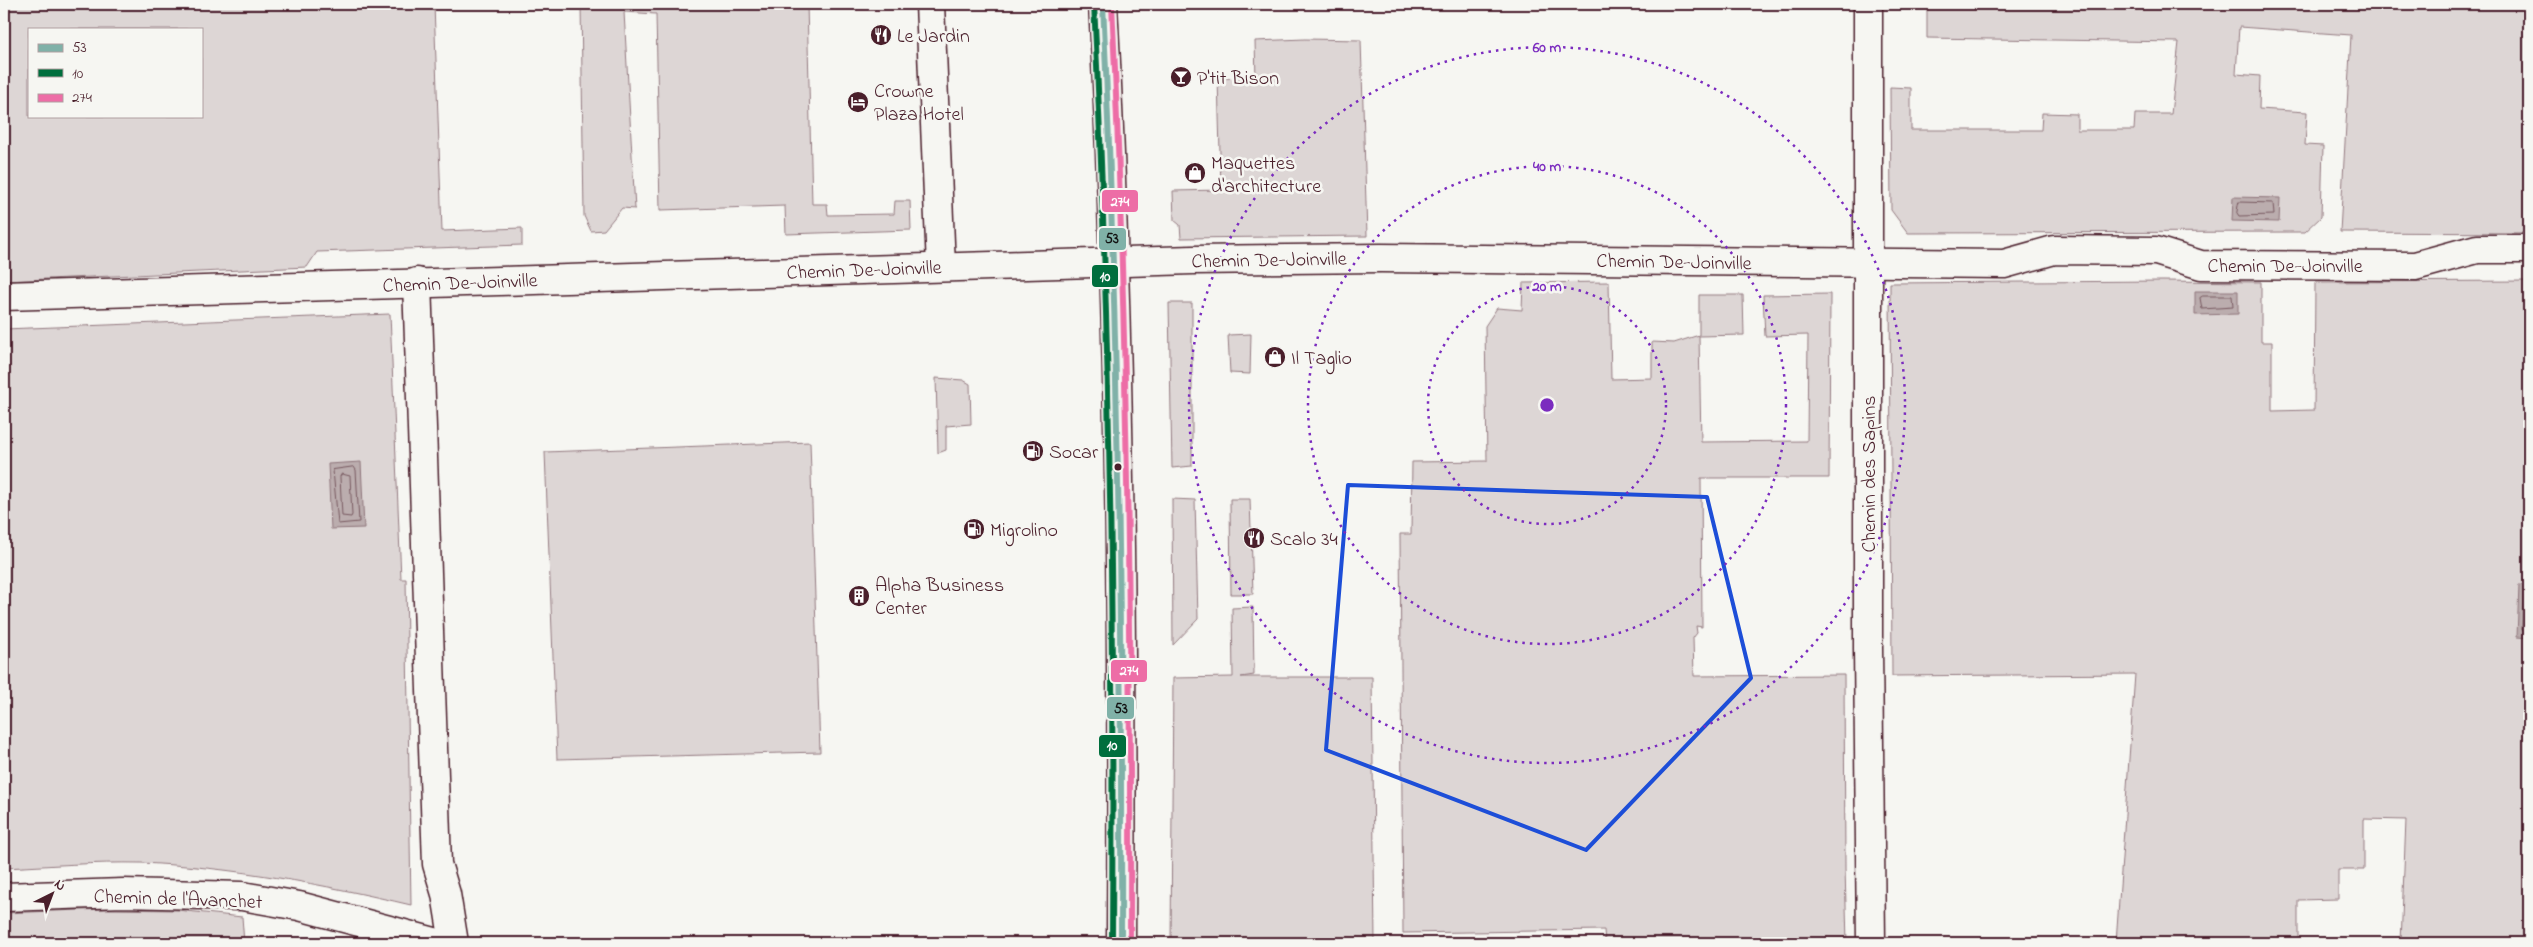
<svg xmlns="http://www.w3.org/2000/svg" width="2533" height="947" viewBox="0 0 2533 947" font-family="'Indie Flower',sans-serif">
  <style>
    .green { fill: #ddd6d5; stroke: #947a80; fill-rule: evenodd }
    .water { fill: #bbadae; stroke: #8e747a }
    .lines { fill: none; stroke-linecap: round; stroke-linejoin: round }
    .shore { stroke: #77585f; stroke-width: 1 }
    .minor-casing { stroke: #4a1f2b; stroke-width: 31 }
    .major-casing { stroke: #4a1f2b; stroke-width: 31 }
    .minor { stroke: #f6f6f2; stroke-width: 28 }
    .major { stroke: #f6f6f2; stroke-width: 28 }
    .bus-1-casing { stroke: #f6f6f2; stroke-width: 10 }
    .bus-2-casing { stroke: #f6f6f2; stroke-width: 10 }
    .bus-3-casing { stroke: #f6f6f2; stroke-width: 10 }
    .bus-1 { stroke: #80b1a8; stroke-width: 6 }
    .bus-2 { stroke: #006e3d; stroke-width: 6 }
    .bus-3 { stroke: #ed6da6; stroke-width: 6 }
    .marked { fill: none; stroke: #1d4ed8; stroke-width: 4; stroke-linejoin: round }
    .ring { fill: none; stroke: #7b2cbf; stroke-width: 2.5; stroke-dasharray: 2.5 5 }
    .bus-dot { fill: #4a1f2b; stroke: #f6f6f2; stroke-width: 2 }
    .labels { text-anchor: middle; stroke-width: 5; stroke-linejoin: round; paint-order: stroke }
    .poi-label { font-size: 20px; fill: #4a1f2b; stroke: #f6f6f2; text-anchor: start }
    .street-label { font-size: 20px; fill: #4a1f2b; stroke: #f6f6f2 }
    .centre { fill: #7b2cbf; stroke: #f6f6f2; stroke-width: 2.5 }
    .ring-label { font-size: 15px; text-anchor: middle; font-weight: bold; fill: #7b2cbf; stroke: #f6f6f2; stroke-width: 5; stroke-linejoin: round; paint-order: stroke }
    .line-badge { stroke: #f6f6f2; stroke-width: 2 }
    .badge-label { font-size: 14px; text-anchor: middle; font-weight: bold; fill: #fff }
    .pale-badge-label { font-size: 14px; text-anchor: middle; font-weight: bold; fill: #111 }
  </style>
  <rect width="100%" height="100%" fill="#f6f6f2"/>
  <filter id="ink" filterUnits="userSpaceOnUse"><feTurbulence type="fractalNoise" baseFrequency=".02" numOctaves="2"/><feDisplacementMap in="SourceGraphic" scale="10" xChannelSelector="R" yChannelSelector="G"/><feConvolveMatrix kernelMatrix="1 2 1 2 8 2 1 2 1" color-interpolation-filters="sRGB"/></filter>
  <g filter="url(#ink)">
    <g class="green">
      <path d="M 4,4 L 434,4 L 442,231 L 522,228 L 522,245 L 317,252 L 307,267 L 4,281 ZM 29,29 L 201,29 L 201,116 L 29,116 Z"/>
      <polygon points="581,4 807,4 812,204 827,204 828,215 894,214 895,201 910,201 911,230 786,234 785,206 660,210 656,14 624,12 635,209 622,208 604,230 591,231 584,216"/>
      <polygon points="1927,4 2529,4 2529,233 2340,232 2351,35 2239,27 2236,74 2260,76 2259,109 2307,112 2305,145 2323,146 2321,217 2305,232 1908,233 1891,210 1890,87 1911,88 1911,130 2041,130 2042,113 2077,114 2077,130 2134,130 2135,114 2171,114 2179,42 1927,38"/>
      <polygon points="1305,39 1361,40 1367,236 1181,238 1180,225 1174,220 1173,191 1221,190 1218,78 1256,79 1255,41"/>
      <polygon points="2163,281 2261,282 2261,342 2272,342 2272,411 2314,410 2315,282 2529,281 2529,943 2401,943 2406,820 2364,819 2364,870 2338,870 2338,899 2298,900 2298,943 2116,943 2135,674 1892,676 1890,283"/>
      <polygon points="1609,282 1611,379 1652,378 1652,342 1674,343 1699,335 1699,295 1743,295 1744,335 1699,336 1701,442 1807,441 1808,335 1765,336 1763,295 1830,294 1829,478 1701,478 1702,627 1696,626 1697,633 1693,638 1694,676 1844,675 1845,868 1847,943 1605,943 1604,930 1403,933 1400,534 1411,534 1412,462 1487,461 1485,326 1497,308 1522,310 1523,283"/>
      <polygon points="1169,303 1192,303 1192,466 1172,468"/>
      <path d="M 390,314 L 401,579 L 406,579 L 411,905 C 322,884 232,867 141,863 C 95,862 49,866 4,868 L 4,329 Z"/>
      <polygon points="1251,334 1250,374 1230,373 1228,335"/>
      <polygon points="936,378 963,380 970,384 971,424 946,426 946,450 938,453"/>
      <polygon points="810,442 820,752 557,759 545,452"/>
      <polygon points="1172,499 1195,500 1198,619 1173,645"/>
      <polygon points="1230,499 1250,499 1253,594 1231,594"/>
      <polygon points="1253,607 1254,675 1241,677 1372,677 1375,943 1171,943 1173,678 1233,677 1232,608"/>
      <polygon points="106,909 177,910 242,917 244,943 4,943 4,913"/>
    </g>
    <g class="water">
      <polygon points="2233,197 2280,198 2279,222 2232,221"/>
      <polygon points="2195,291 2238,291 2238,314 2195,315"/>
      <polygon points="361,462 364,528 331,529 328,464"/>
      <polygon points="2519,585 2529,586 2529,638 2517,637"/>
    </g>
    <g class="lines">
      <g class="shore">
        <polygon points="2239,202 2273,203 2274,215 2239,216 2237,213"/>
        <polygon points="2203,296 2232,296 2233,307 2202,309 2200,298"/>
        <polygon points="354,467 356,470 359,522 338,524 333,470"/>
        <polygon points="342,474 350,476 352,515 351,517 342,516 340,477"/>
        <polyline points="2529,591 2524,593 2522,630 2529,633"/>
      </g>
      <g class="minor-casing">
        <g id="minor">
          <polyline points="930,4 941,267"/>
          <polyline points="1868,4 1868,648 1871,943"/>
          <polyline points="417,282 437,864 446,894 454,943"/>
          <polyline points="4,296 1193,260 1381,258 2004,264 2054,250 2156,251 2201,265 2415,266 2477,249 2529,249"/>
          <polyline points="4,897 123,893 242,896 299,906 438,943"/>
        </g>
      </g>
      <g class="major-casing">
        <path id="major" d="M 1103,4 C 1120,317 1123,630 1121,943"/>
      </g>
      <use href="#minor" class="minor"/>
      <use href="#major" class="major"/>
      <g class="bus-1-casing">
        <path id="bus-1" d="M 1103,4 C 1118,317 1122,630 1121,943"/>
      </g>
      <g class="bus-2-casing">
        <path id="bus-2" d="M 1094,4 C 1110,317 1114,630 1112,943"/>
      </g>
      <g class="bus-3-casing">
        <path id="bus-3" d="M 1112,4 C 1127,317 1131,630 1130,943"/>
      </g>
      <use href="#bus-1" class="bus-1"/>
      <use href="#bus-2" class="bus-2"/>
      <use href="#bus-3" class="bus-3"/>
    </g>
  </g>
  <path class="marked" d="M 1348,485 L 1707,497 L 1751,678 L 1586,850 L 1326,750 Z"/>
  <g class="ring">
    <circle cx="1547" cy="405" r="119"/>
    <circle cx="1547" cy="405" r="239"/>
    <circle cx="1547" cy="405" r="358"/>
  </g>
  <defs>
    <g id="restaurant-disc" transform="scale(1.125)"><circle r="9.5" fill="#4a1f2b" stroke="#f6f6f2"/><path d="M-5-6h1v4h1v-4h1v4h1v-4h1v5L-1.5 .5V6h-2V.5L-5-1ZM5-6V6H3V1.5H1.5Q1.5-4 5-6Z" fill="#fff"/></g>
    <g id="bar-disc" transform="scale(1.125)"><circle r="9.5" fill="#4a1f2b" stroke="#f6f6f2"/><path d="M-6-5H6L.8 .8V4.5H3.5V6h-7V4.5H-.8V.8Z" fill="#fff"/></g>
    <g id="hotel-disc" transform="scale(1.125)"><circle r="9.5" fill="#4a1f2b" stroke="#f6f6f2"/><path d="M-6-4.5h1.5V1H6V5H4.5V3h-9V5H-6ZM-4 0a1.8 1.8 0 1 1 3.6 0ZM.5 0V-2.5h3Q6-2.5 6 0Z" fill="#fff"/></g>
    <g id="shop-disc" transform="scale(1.125)"><circle r="9.5" fill="#4a1f2b" stroke="#f6f6f2"/><path d="M-5-2.5h2.3a2.7 3.5 0 0 1 5.4 0H5L5.5 6h-11ZM-1.5-2.5h3a1.5 2.3 0 0 0-3 0Z" fill="#fff"/></g>
    <g id="fuel-disc" transform="scale(1.125)"><circle r="9.5" fill="#4a1f2b" stroke="#f6f6f2"/><path d="M-5.5-6h7V0h2V4h1.3V-2.5L3-4.5l.8-.8L6-3V5H2.5V1h-1V6h-7ZM-4.2-4.7v3.2H.2V-4.7Z" fill="#fff"/></g>
    <g id="building-disc" transform="scale(1.125)"><circle r="9.5" fill="#4a1f2b" stroke="#f6f6f2"/><path d="M-4-6H4V6H1V3H-1V6H-4ZM-2.5-4.3h1.7v1.8h-1.7ZM.8-4.3h1.7v1.8H.8ZM-2.5-1h1.7V.8h-1.7ZM.8-1h1.7V.8H.8Z" fill="#fff"/></g>
  </defs>
  <g fill-rule="evenodd">
    <use href="#restaurant-disc" x="881" y="35"/>
    <use href="#bar-disc" x="1181" y="77"/>
    <use href="#hotel-disc" x="858" y="102"/>
    <use href="#shop-disc" x="1195" y="173"/>
    <use href="#shop-disc" x="1275" y="357"/>
    <use href="#fuel-disc" x="1033" y="451"/>
    <use href="#fuel-disc" x="974" y="529"/>
    <use href="#restaurant-disc" x="1254" y="538"/>
    <use href="#building-disc" x="859" y="596"/>
  </g>
  <circle class="bus-dot" cx="1118" cy="467" r="4.5"/>
  <g class="labels">
    <g class="poi-label">
      <text x="897" y="42">Le Jardin</text>
      <text x="1197" y="84">P'tit Bison</text>
      <text x="874" y="97">Crowne<tspan x="874" dy="23">Plaza Hotel</tspan></text>
      <text x="1211" y="169">Maquettes<tspan x="1211" dy="23">d'architecture</tspan></text>
      <text x="1291" y="364">Il Taglio</text>
      <text x="1049" y="458">Socar</text>
      <text x="990" y="536">Migrolino</text>
      <text x="1270" y="545">Scalo 34</text>
      <text x="875" y="591">Alpha Business<tspan x="875" dy="23">Center</tspan></text>
    </g>
    <g class="street-label">
      <text transform="translate(1269 259) rotate(-1)" y="7">Chemin De-Joinville</text>
      <text transform="translate(1674 261) rotate(1)" y="7">Chemin De-Joinville</text>
      <text x="2285" y="272">Chemin De-Joinville</text>
      <text transform="translate(864 269) rotate(-2)" y="7">Chemin De-Joinville</text>
      <text transform="translate(460 282) rotate(-2)" y="7">Chemin De-Joinville</text>
      <text transform="translate(1868 474) rotate(-90)" y="7">Chemin des Sapins</text>
      <text transform="translate(178 898) rotate(2)" y="7">Chemin de l'Avanchet</text>
    </g>
  </g>
  <circle cx="1547" cy="405" r="8" class="centre"/>
  <g class="ring-label">
    <text x="1547" y="52">60 m</text>
    <text x="1547" y="171">40 m</text>
    <text x="1547" y="291">20 m</text>
  </g>
  <g class="line-badge">
    <rect x="1101" y="189" width="38" height="24" rx="5" fill="#ed6da6"/>
    <rect x="1098" y="227" width="29" height="24" rx="5" fill="#80b1a8"/>
    <rect x="1091" y="264" width="28" height="24" rx="5" fill="#006e3d"/>
    <rect x="1110" y="659" width="38" height="24" rx="5" fill="#ed6da6"/>
    <rect x="1106" y="696" width="29" height="24" rx="5" fill="#80b1a8"/>
    <rect x="1098" y="734" width="29" height="24" rx="5" fill="#006e3d"/>
  </g>
  <g class="badge-label">
    <text x="1120" y="206">274</text>
    <text x="1105" y="281">10</text>
    <text x="1129" y="675">274</text>
    <text x="1112" y="750">10</text>
  </g>
  <g class="pale-badge-label">
    <text x="1112" y="243">53</text>
    <text x="1121" y="713">53</text>
  </g>
  <rect width="2533" height="947" fill="none" stroke="#f6f6f2" stroke-width="20"/>
  <rect x="10" y="10" width="2513" height="927" fill="none" stroke="#4a1f2b" stroke-width="2" filter="url(#ink)"/>
  <rect x="28" y="28" width="175" height="90" fill="#f6f6f2" stroke="#b1a0a2"/>
  <rect x="38" y="44" width="25" height="8" fill="#80b1a8" stroke="#b1a0a2"/>
  <text x="72" y="52" font-size="15" fill="#4a1f2b">53</text>
  <rect x="38" y="69" width="25" height="8" fill="#006e3d" stroke="#b1a0a2"/>
  <text x="72" y="78" font-size="15" fill="#4a1f2b">10</text>
  <rect x="38" y="94" width="25" height="8" fill="#ed6da6" stroke="#b1a0a2"/>
  <text x="72" y="102" font-size="15" fill="#4a1f2b">274</text>
  <g transform="translate(52 894) rotate(42)" stroke="#f6f6f2" stroke-width="4" paint-order="stroke">
  <path d="M0-4L9 19L0 12L-9 19Z" fill="#4a1f2b"/>
  <text y="-8" font-size="14" font-weight="bold" text-anchor="middle" fill="#4a1f2b">N</text>
  </g>
</svg>
